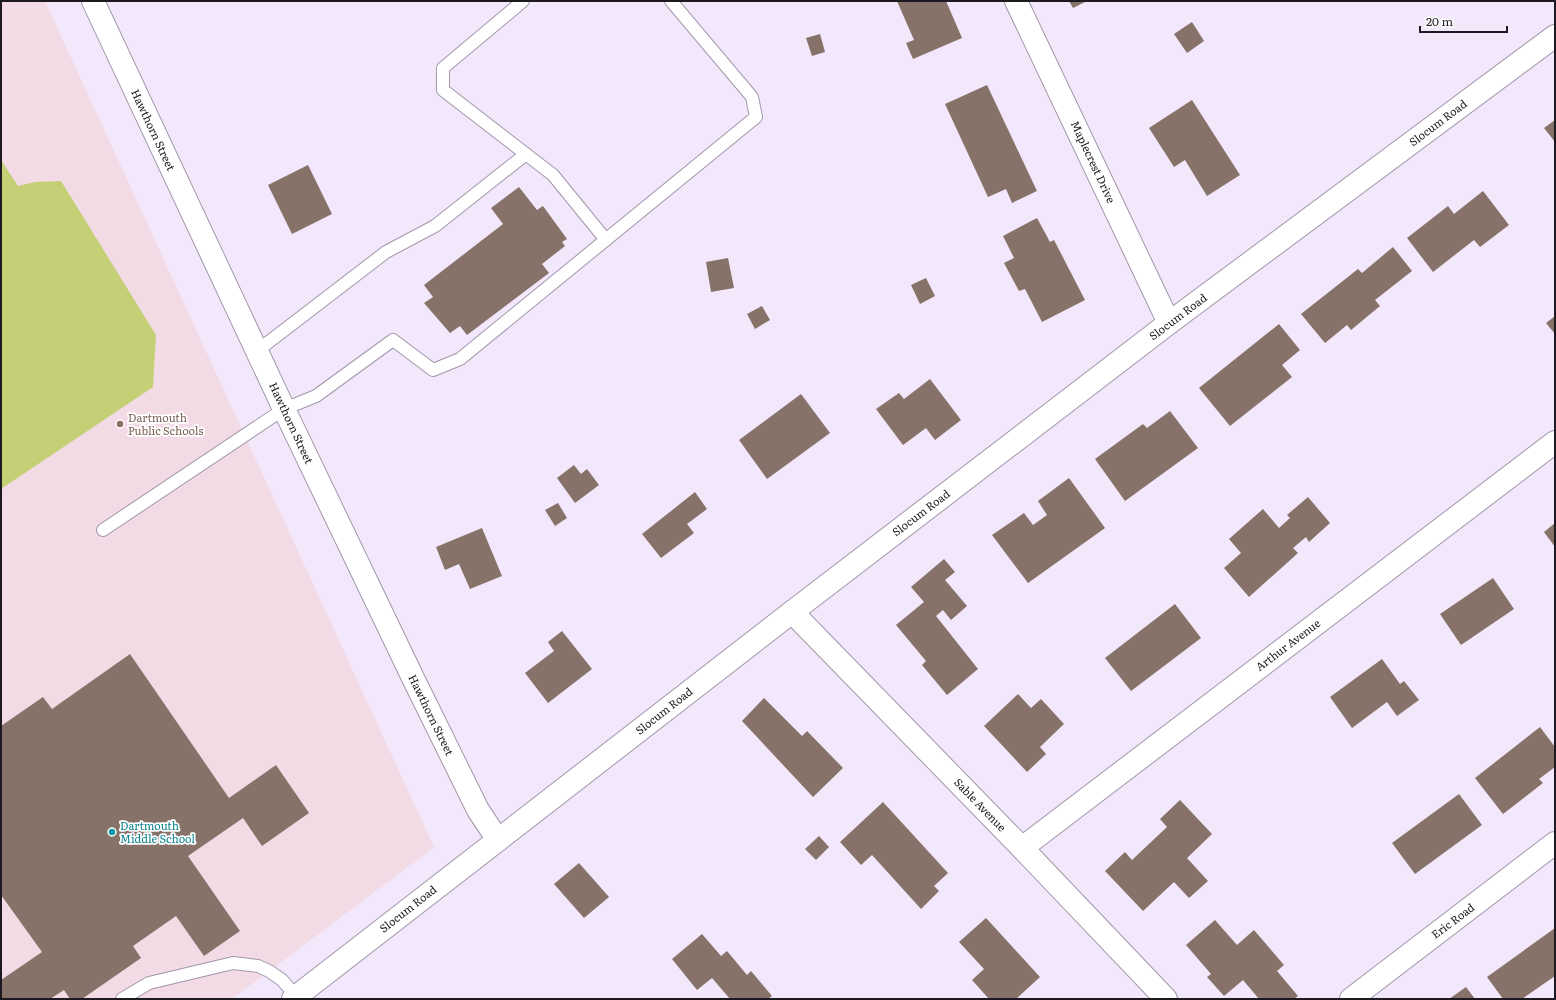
<svg xmlns="http://www.w3.org/2000/svg" width="1556" height="1000" viewBox="0 0 1556 1000" font-family="Literata,serif">
  <style>
    .education { fill: #f3dbe5 }
    .green { fill: #c4cf76 }
    .building { fill: #877269 }
    .lines { fill: none; stroke-linecap: round; stroke-linejoin: round }
    .lane-casing { stroke: #a197aa; stroke-width: 14 }
    .street-casing { stroke: #a197aa; stroke-width: 24 }
    .secondary-casing { stroke: #a197aa; stroke-width: 24 }
    .lane { stroke: #fff; stroke-width: 12 }
    .street { stroke: #fff; stroke-width: 22 }
    .secondary { stroke: #fff; stroke-width: 22 }
    .education-dot { fill: #8d6e63; stroke: #fff; stroke-width: 1.5 }
    .culture-dot { fill: #0f9aa8; stroke: #fff; stroke-width: 1.5 }
    .labels { text-anchor: middle; stroke-width: 3.5; stroke-linejoin: round; paint-order: stroke }
    .street-label { font-size: 11px; fill: #1d1920; stroke: #fff }
    .education-label { font-size: 11px; fill: #785e54; stroke: #fff; text-anchor: start }
    .culture-label { font-size: 11px; fill: #0d838f; stroke: #fff; text-anchor: start }
  </style>
  <rect width="100%" height="100%" fill="#f2e7fb"/>
  <polygon class="education" points="1,1 45,1 434,847 232,999 1,999"/>
  <polygon class="green" points="1,160 18,186 35,182 61,181 156,335 153,387 1,489"/>
  <g class="building">
    <polygon points="897,1 946,1 962,38 913,59 906,43 914,40"/>
    <polygon points="1069,1 1087,1 1073,8"/>
    <polygon points="1192,22 1204,41 1187,53 1174,34"/>
    <polygon points="820,34 825,52 812,56 806,38"/>
    <polygon points="987,85 1037,191 1012,203 1006,189 988,197 945,104"/>
    <polygon points="1192,100 1240,175 1207,196 1185,160 1174,167 1149,128"/>
    <polygon points="1555,120 1555,142 1544,128"/>
    <polygon points="308,165 332,214 292,234 268,185"/>
    <polygon points="519,187 537,210 543,206 567,239 562,242 565,246 542,264 549,273 467,335 460,326 450,333 424,303 433,297 424,285 503,224 491,208"/>
    <polygon points="1483,191 1509,225 1480,247 1474,240 1433,272 1407,238 1448,206 1454,214"/>
    <polygon points="1037,218 1050,242 1054,240 1085,300 1042,322 1025,289 1019,291 1004,263 1014,258 1003,236"/>
    <polygon points="1393,247 1412,271 1375,300 1380,306 1351,330 1347,325 1325,343 1301,314 1358,269 1362,273"/>
    <polygon points="728,258 734,288 711,292 706,262"/>
    <polygon points="926,278 935,296 920,304 911,285"/>
    <polygon points="762,306 770,320 755,329 747,314"/>
    <polygon points="1555,316 1555,334 1546,323"/>
    <polygon points="1279,324 1300,350 1282,365 1292,377 1230,426 1199,388"/>
    <polygon points="930,379 961,420 935,440 926,428 903,445 876,409 899,393 904,399"/>
    <polygon points="801,394 830,433 767,479 739,440"/>
    <polygon points="1170,411 1198,448 1125,501 1095,459 1143,424 1147,428"/>
    <polygon points="574,465 581,474 587,469 599,485 575,503 557,478"/>
    <polygon points="1069,478 1105,528 1028,583 992,535 1024,513 1033,525 1047,515 1038,501"/>
    <polygon points="695,492 707,509 687,524 694,533 661,558 642,534"/>
    <polygon points="1308,497 1330,523 1309,542 1306,537 1293,548 1298,553 1249,597 1224,568 1241,553 1229,539 1263,509 1279,528 1290,518 1287,515"/>
    <polygon points="558,503 567,518 555,526 545,510"/>
    <polygon points="1555,523 1555,547 1544,532"/>
    <polygon points="482,528 502,576 470,589 459,564 445,570 436,547"/>
    <polygon points="944,559 955,572 945,580 967,606 951,620 943,610 936,616 978,669 947,695 922,665 926,661 896,625 924,602 911,587"/>
    <polygon points="1493,578 1514,609 1461,645 1440,614"/>
    <polygon points="1175,604 1201,638 1131,691 1105,658"/>
    <polygon points="562,631 592,669 548,703 525,673 554,651 548,642"/>
    <polygon points="130,654 229,798 276,765 309,813 262,846 243,818 188,856 240,931 204,956 176,916 133,946 141,958 82,999 70,999 64,990 50,999 1,999 1,980 42,952 1,895 1,726 43,697 52,709"/>
    <polygon points="1382,659 1400,684 1404,681 1419,700 1397,716 1387,702 1352,728 1330,697"/>
    <polygon points="1018,694 1031,708 1041,699 1064,724 1040,747 1046,754 1027,772 984,726"/>
    <polygon points="764,698 802,736 807,731 843,768 813,797 742,721"/>
    <polygon points="1540,727 1555,747 1555,767 1539,779 1543,783 1503,814 1475,778"/>
    <polygon points="1459,794 1482,825 1415,874 1392,843"/>
    <polygon points="1180,800 1212,834 1187,858 1208,881 1189,898 1174,882 1143,911 1105,871 1125,852 1132,860 1167,827 1160,819"/>
    <polygon points="883,802 948,873 934,886 939,891 921,909 872,855 861,865 840,842"/>
    <polygon points="819,836 829,847 816,860 805,849"/>
    <polygon points="579,863 609,897 584,918 554,884"/>
    <polygon points="986,918 1040,977 1016,999 989,999 972,980 984,969 959,942"/>
    <polygon points="1215,920 1237,945 1254,930 1284,965 1277,971 1298,996 1294,999 1259,999 1243,980 1224,996 1207,977 1211,974 1186,945"/>
    <polygon points="1555,928 1555,976 1522,999 1503,999 1487,977"/>
    <polygon points="702,934 721,956 727,951 747,975 751,971 772,996 768,999 730,999 712,978 697,990 672,959"/>
    <polygon points="1466,987 1475,999 1449,999"/>
  </g>
  <g class="lines">
    <g class="lane-casing">
      <g id="lane">
        <polyline points="523,1 443,68 443,90 553,175 606,240"/>
        <polyline points="257,351 386,252 435,226 526,154"/>
        <polyline points="103,530 284,409 316,396 393,340 433,370 460,359 756,117 752,97 671,1"/>
        <polyline points="122,999 149,983 233,963 258,966 269,971 282,980 296,996"/>
      </g>
    </g>
    <g class="street-casing">
      <g id="street">
        <polyline points="1016,1 1169,323"/>
        <polyline points="792,612 1022,848 1166,999"/>
        <polyline points="1022,848 1555,442"/>
        <polyline points="1351,999 1555,843"/>
      </g>
    </g>
    <g class="secondary-casing">
      <g id="secondary">
        <polyline points="93,1 284,409 413,678 478,810 498,840"/>
        <polyline points="293,999 792,612 1169,323 1555,36"/>
      </g>
    </g>
    <use href="#lane" class="lane"/>
    <use href="#street" class="street"/>
    <use href="#secondary" class="secondary"/>
  </g>
  <circle class="education-dot" cx="120" cy="424" r="4"/>
  <circle class="culture-dot" cx="112" cy="832" r="4"/>
  <g class="labels">
    <g class="street-label">
      <text transform="translate(1438 123) rotate(-37)" y="4">Slocum Road</text>
      <text transform="translate(153 130) rotate(65)" y="4">Hawthorn Street</text>
      <text transform="translate(1093 162) rotate(65)" y="4">Maplecrest Drive</text>
      <text transform="translate(1178 317) rotate(-37)" y="4">Slocum Road</text>
      <text transform="translate(291 423) rotate(65)" y="4">Hawthorn Street</text>
      <text transform="translate(921 513) rotate(-37)" y="4">Slocum Road</text>
      <text transform="translate(1288 645) rotate(-37)" y="4">Arthur Avenue</text>
      <text transform="translate(664 711) rotate(-38)" y="4">Slocum Road</text>
      <text transform="translate(431 715) rotate(64)" y="4">Hawthorn Street</text>
      <text transform="translate(980 805) rotate(46)" y="4">Sable Avenue</text>
      <text transform="translate(408 909) rotate(-38)" y="4">Slocum Road</text>
      <text transform="translate(1453 921) rotate(-37)" y="4">Eric Road</text>
    </g>
    <g class="education-label">
      <text x="128" y="422">Dartmouth<tspan x="128" dy="13">Public Schools</tspan></text>
    </g>
    <g class="culture-label">
      <text x="120" y="830">Dartmouth<tspan x="120" dy="13">Middle School</tspan></text>
    </g>
  </g>
  <rect width="1556" height="1000" fill="none" stroke="#1d1920" stroke-width="4"/>
  <path d="M1420 26v6h87v-6" fill="none" stroke="#1d1920" stroke-width="2"/>
  <text x="1426" y="26" font-size="12" fill="#1d1920" stroke="#ffffff" stroke-width="3" paint-order="stroke">20 m</text>
</svg>
